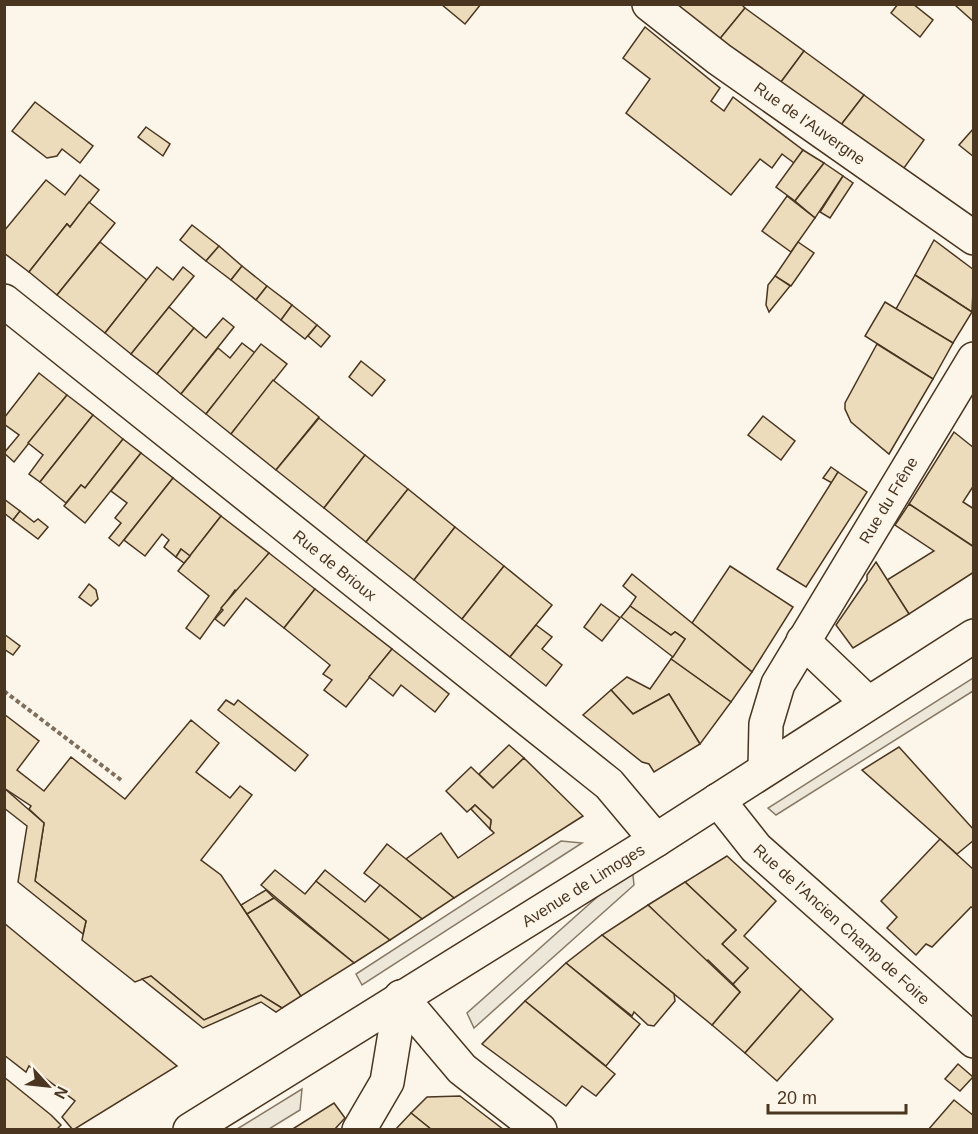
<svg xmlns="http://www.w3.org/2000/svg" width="978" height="1134" viewBox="0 0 978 1134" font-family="Arial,sans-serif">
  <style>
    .parking { fill: #ede7d9; stroke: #887966; stroke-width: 1.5 }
    .building { fill: #ecdcbc; stroke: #4a3520; stroke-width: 1.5 }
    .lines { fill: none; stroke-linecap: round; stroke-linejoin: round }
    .minor-casing { stroke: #4a3520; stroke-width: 36 }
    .secondary-casing { stroke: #4a3520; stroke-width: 36 }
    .path { stroke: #7f6f5c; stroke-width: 4; stroke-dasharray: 4.5 3; stroke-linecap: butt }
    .minor { stroke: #fbf6e9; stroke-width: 33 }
    .secondary { stroke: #fbf6e9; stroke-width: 33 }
    .labels { text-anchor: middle; stroke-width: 4.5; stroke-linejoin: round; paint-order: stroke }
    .street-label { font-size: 16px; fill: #4a3520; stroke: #fbf6e9 }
  </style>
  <rect width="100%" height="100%" fill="#fbf6e9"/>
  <g class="parking">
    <polygon points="973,678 973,691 776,815 768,808"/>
    <polygon points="561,841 582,843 362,985 356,974"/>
    <polygon points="632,866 634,885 474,1028 467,1013"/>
    <polygon points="302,1089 300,1110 269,1129 237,1129"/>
  </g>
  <g class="building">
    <polygon points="441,4 481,4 465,24"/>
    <polygon points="674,4 741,4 745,8 718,41"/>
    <polygon points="898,4 913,4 933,20 920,37 891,13"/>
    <polygon points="958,4 974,4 974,22 956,6"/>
    <polygon points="745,8 804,51 778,86 718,41"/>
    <polygon points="645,27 720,88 711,101 724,111 733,97 803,150 794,163 782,154 772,168 760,159 731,195 626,113 650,79 623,58"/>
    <polygon points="804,51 864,95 837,130 778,86"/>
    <polygon points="864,95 924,140 899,175 837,130"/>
    <polygon points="35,102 93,146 80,163 62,149 57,156 47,158 12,131"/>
    <polygon points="146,127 170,144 163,156 138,137"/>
    <polygon points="974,128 974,157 959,145"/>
    <polygon points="803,150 824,163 795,201 776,187"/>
    <polygon points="824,163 843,176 815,218 795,201"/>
    <polygon points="80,175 99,190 70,227 67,224 29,272 4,253 4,231 46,180 65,195"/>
    <polygon points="843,176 853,183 830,218 820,212"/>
    <polygon points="787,196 815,218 791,252 762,231"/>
    <polygon points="89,202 115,223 57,295 29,272 67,224 70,227"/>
    <polygon points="192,225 219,246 206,261 180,240"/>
    <polygon points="934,240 974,270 972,312 915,275"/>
    <polygon points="100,242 147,280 105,333 57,295"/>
    <polygon points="798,242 814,253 791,286 775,276"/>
    <polygon points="219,246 242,266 231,280 206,261"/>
    <polygon points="242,266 267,286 256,300 231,280"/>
    <polygon points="157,267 173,280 183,267 194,276 131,354 105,333"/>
    <polygon points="915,275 972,312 953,343 896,309"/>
    <polygon points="775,276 790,286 769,312 766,305 768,285"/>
    <polygon points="267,286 292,305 281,320 256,300"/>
    <polygon points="885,302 953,343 933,379 865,336"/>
    <polygon points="292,305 317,325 305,339 281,320"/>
    <polygon points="169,307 194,328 157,374 131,354"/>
    <polygon points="223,318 234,327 181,394 157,374 194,328 206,338"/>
    <polygon points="317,325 330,336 321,347 308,336"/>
    <polygon points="242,343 255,353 206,414 181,394 218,348 230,358"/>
    <polygon points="261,344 287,364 231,434 206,414"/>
    <polygon points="877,344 933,379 889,454 851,422 845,409 845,403"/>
    <polygon points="361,361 385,380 372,396 349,377"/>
    <polygon points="39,373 67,395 14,462 4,453 19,435 4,424 4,418"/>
    <polygon points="273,380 319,417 276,470 231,434"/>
    <polygon points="67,395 93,415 40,482 29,474 43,455 28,443"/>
    <polygon points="93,415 123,439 85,488 81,485 66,503 40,482"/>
    <polygon points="763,416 795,441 781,460 748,435"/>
    <polygon points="319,418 365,455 324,508 276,470"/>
    <polygon points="954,432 974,448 974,485 963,502 974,509 974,547 909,504"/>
    <polygon points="123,439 141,453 85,523 64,506 81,485 85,488"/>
    <polygon points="141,453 173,478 119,546 109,538 121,523 115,518 127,503 111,491"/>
    <polygon points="365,455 408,489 366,542 324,508"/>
    <polygon points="831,467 838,472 832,483 823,478"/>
    <polygon points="838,472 867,492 806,587 777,569"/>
    <polygon points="173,478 221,516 190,556 181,549 176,557 164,547 169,540 162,534 145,556 124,540"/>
    <polygon points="408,489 455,527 414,580 366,542"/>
    <polygon points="4,499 20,511 13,520 4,513"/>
    <polygon points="909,504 974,547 974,572 909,614 887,580 934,551 895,525"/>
    <polygon points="20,511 34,522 38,519 48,527 38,539 13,520"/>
    <polygon points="221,516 269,553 238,592 235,590 200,639 186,628 209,596 178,571"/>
    <polygon points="455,527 504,566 462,619 414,580"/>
    <polygon points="181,549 190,556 184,563 176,557"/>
    <polygon points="269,553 315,589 284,628 246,598 224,626 215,619 223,610 221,608"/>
    <polygon points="876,562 909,614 853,648 836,625 867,580 867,575"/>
    <polygon points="504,566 552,605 510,657 462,619"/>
    <polygon points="730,566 793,607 752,672 692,623"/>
    <polygon points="632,574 752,672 731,702 671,659 685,639 675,632 671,635 630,606 636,597 623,586"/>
    <polygon points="89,584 96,590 98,599 91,606 79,597"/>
    <polygon points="315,589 392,649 346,707 324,690 332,680 323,674 330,665 284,628"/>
    <polygon points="601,604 620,618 602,641 584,627"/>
    <polygon points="630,606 671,635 675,632 685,639 673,657 621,617"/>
    <polygon points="536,625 552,637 542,649 562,665 546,686 510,657"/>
    <polygon points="4,634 20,646 13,655 4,649"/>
    <polygon points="392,649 449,694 435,712 401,685 393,696 369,677"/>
    <polygon points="671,659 731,702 700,744 669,694 633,714 611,690 627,677 650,689"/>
    <polygon points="611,690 633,714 669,694 700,744 654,772 649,764 642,762 583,715"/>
    <polygon points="226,700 234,705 238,700 308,755 295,771 218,710"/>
    <polygon points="4,714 39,741 17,770 44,791 71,757 125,799 191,720 219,743 196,772 230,798 240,786 252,795 201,860 221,875 301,996 282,1008 261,995 204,1020 151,976 135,982 82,940 86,921 35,881 44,823 29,809 31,806 4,788"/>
    <polygon points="509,745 524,758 493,788 479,774"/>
    <polygon points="899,747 974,830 974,840 957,854 862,770"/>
    <polygon points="524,758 583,816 454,898 406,859 441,833 458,858 494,833 490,829 491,820 475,805 467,812 446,791 471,767 493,788"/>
    <polygon points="4,788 44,823 35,881 86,921 83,934 18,882 27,826 4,808"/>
    <polygon points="475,805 491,820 490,829 471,809"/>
    <polygon points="940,839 974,870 974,909 971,907 932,947 926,944 916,955 887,928 897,917 881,901"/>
    <polygon points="387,844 406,859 454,898 422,919 380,885 364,873"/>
    <polygon points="727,856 776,901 744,936 801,989 745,1053 712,1025 740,992 733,984 748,968 722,944 736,930 685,882"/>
    <polygon points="275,870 305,894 316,881 390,940 354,963 261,885"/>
    <polygon points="325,870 365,902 380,885 422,919 390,940 316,881"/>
    <polygon points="685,882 736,930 722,944 748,968 733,984 708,960 706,962 648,905"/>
    <polygon points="266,890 274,898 247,914 241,905"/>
    <polygon points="274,898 354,963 301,996 247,914"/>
    <polygon points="648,905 740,992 712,1025 602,935"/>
    <polygon points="4,923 177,1066 73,1130 62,1117 75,1101 29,1066 26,1072 4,1055"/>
    <polygon points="602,935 674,994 675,1001 654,1026 648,1025 634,1012 632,1016 566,963"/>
    <polygon points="566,963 640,1024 606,1066 525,1001"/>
    <polygon points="151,976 204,1020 261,995 282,1008 276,1012 261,1002 203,1028 142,979"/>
    <polygon points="801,989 833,1019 777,1081 745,1053"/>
    <polygon points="525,1001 615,1074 596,1096 582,1086 566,1106 482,1044"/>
    <polygon points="958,1064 973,1077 960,1091 945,1079"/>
    <polygon points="4,1077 51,1115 61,1125 56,1130 4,1130"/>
    <polygon points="460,1096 478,1110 504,1130 432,1130 411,1113 427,1097"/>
    <polygon points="954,1100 974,1116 974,1130 928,1130"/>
    <polygon points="334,1103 345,1118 334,1130 291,1130"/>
    <polygon points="411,1113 432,1130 395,1130"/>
  </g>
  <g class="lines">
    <g class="minor-casing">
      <g id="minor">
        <polyline points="649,4 719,59 974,238"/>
        <polyline points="4,301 609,784 656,840"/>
        <polyline points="803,641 868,703"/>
        <polyline points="765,769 766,724 778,684 974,359"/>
        <polyline points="718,800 756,848 974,1041"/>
        <polyline points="401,997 462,1069 540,1130"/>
        <polyline points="359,1130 387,1082 401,997"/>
      </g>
    </g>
    <g class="secondary-casing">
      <polyline id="secondary" points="190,1130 656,840 974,636"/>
    </g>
    <polyline class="path" points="4,691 121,780"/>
    <use href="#minor" class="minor"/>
    <use href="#secondary" class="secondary"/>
  </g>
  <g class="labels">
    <g class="street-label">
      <text transform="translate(810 123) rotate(35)" y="6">Rue de l'Auvergne</text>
      <text transform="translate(888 500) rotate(-59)" y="6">Rue du Frêne</text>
      <text transform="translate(335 565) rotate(39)" y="6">Rue de Brioux</text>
      <text transform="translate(583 885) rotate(-32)" y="6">Avenue de Limoges</text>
      <text transform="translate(842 924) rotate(42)" y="6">Rue de l'Ancien Champ de Foire</text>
    </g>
  </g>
  <rect width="978" height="1134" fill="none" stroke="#4a3520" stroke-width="12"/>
  <g transform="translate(48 1086) rotate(117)" stroke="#fbf6e9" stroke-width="4.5" paint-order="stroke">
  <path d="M0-4.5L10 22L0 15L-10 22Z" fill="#4a3520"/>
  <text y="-9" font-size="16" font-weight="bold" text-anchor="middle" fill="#4a3520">N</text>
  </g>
  <path d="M768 1104v9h138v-9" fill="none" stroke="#4a3520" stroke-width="3"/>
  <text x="777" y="1104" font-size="18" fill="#4a3520" stroke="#fbf6e9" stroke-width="4.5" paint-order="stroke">20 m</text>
</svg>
